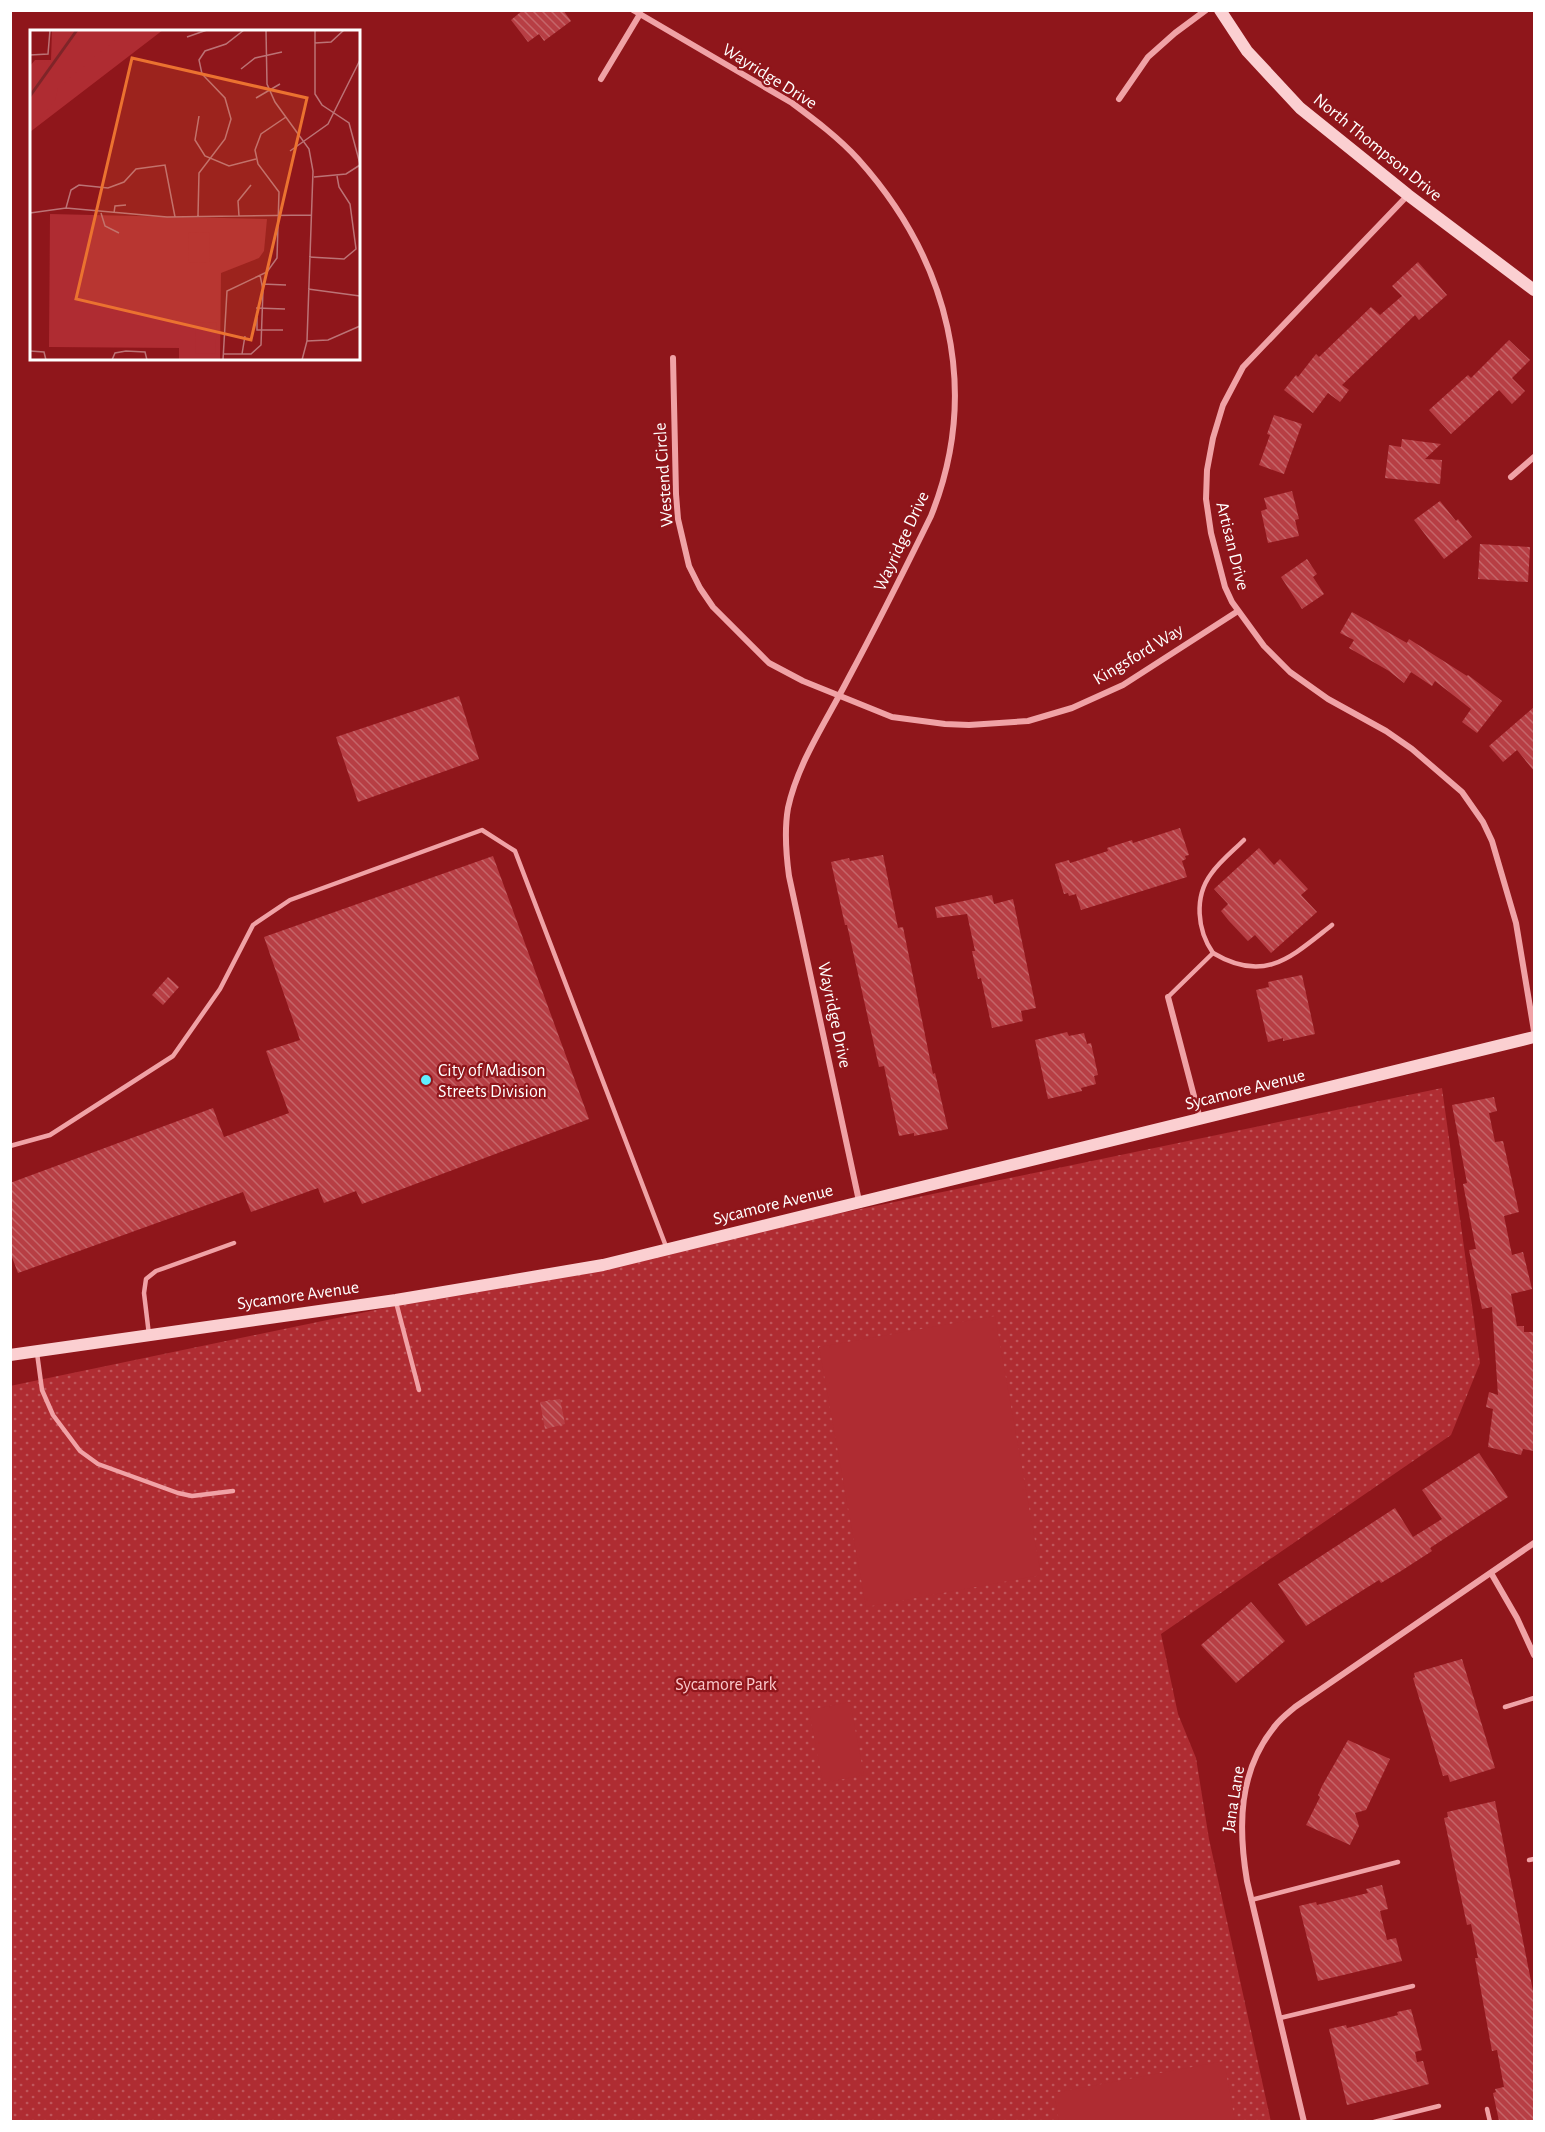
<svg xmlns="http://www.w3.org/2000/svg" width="1545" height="2132" viewBox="0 0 1545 2132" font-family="'Alegreya Sans',sans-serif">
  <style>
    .grass { fill: url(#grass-dots) }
    .pitch { fill: #af2c32 }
    .building { fill: url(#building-back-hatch) }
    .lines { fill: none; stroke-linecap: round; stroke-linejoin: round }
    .lane { stroke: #f0a2a6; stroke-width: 4.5 }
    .street { stroke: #f0a2a6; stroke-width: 6 }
    .secondary { stroke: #fbcfd1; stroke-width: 12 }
    .poi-dot { fill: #60eeff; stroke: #8f161b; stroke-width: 2 }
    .labels { text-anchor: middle; stroke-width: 4.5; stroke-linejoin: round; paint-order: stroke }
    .street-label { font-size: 18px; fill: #fff; stroke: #8f161b }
    .poi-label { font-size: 18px; fill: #fff; stroke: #8f161b; text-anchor: start }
    .park-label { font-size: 18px; fill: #fbc8cb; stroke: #8f161b }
    .inset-river { fill: none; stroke: #7f2428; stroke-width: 3 }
    .inset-road { fill: none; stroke: #bc7376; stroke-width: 1.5 }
    .view { fill: #eb7230; fill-opacity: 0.15; stroke: #eb7230; stroke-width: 3 }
    .inset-edge { fill: none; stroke: #fff; stroke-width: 3 }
  </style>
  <defs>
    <pattern id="grass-dots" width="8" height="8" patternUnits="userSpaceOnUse" patternTransform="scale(1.5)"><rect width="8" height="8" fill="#af2c32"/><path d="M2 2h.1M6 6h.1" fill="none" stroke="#bf565b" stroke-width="1.8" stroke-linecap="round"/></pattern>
    <pattern id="building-back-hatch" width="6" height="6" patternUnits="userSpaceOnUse" patternTransform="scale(1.5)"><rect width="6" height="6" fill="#b73e44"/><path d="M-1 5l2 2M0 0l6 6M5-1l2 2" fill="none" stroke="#c56569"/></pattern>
  </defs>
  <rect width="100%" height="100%" fill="#8f161b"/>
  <polygon class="grass" points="1442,1088 1480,1363 1451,1435 1161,1634 1178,1714 1196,1758 1209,1839 1271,2122 11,2121 10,1386"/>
  <g class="pitch">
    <polygon points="995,1316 1041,1575 866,1607 819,1347"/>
    <polygon points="850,1702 864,1775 823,1783 809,1710"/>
    <polygon points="1224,2061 1235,2121 1059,2121 1054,2093"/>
  </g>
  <g class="building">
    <polygon points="523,10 563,10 571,21 544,41 539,34 528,42 511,20"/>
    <polygon points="1418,262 1447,295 1419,320 1415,315 1342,385 1349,390 1340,402 1328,393 1313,413 1284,390 1296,375 1298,377 1316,354 1319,357 1371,307 1380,315 1402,296 1392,286"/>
    <polygon points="1509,340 1530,360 1512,378 1525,391 1512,404 1499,390 1451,434 1429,410 1468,375 1471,378"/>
    <polygon points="1274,415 1302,424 1284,474 1259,465 1270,435 1267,434"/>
    <polygon points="1402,439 1441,444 1425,459 1442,460 1440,484 1385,478 1389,445 1401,447"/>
    <polygon points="1292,491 1299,519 1295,520 1299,536 1268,543 1261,511 1267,509 1264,498"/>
    <polygon points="1440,501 1456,521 1458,519 1472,537 1444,559 1414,520"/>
    <polygon points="1480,544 1530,547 1528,582 1478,579"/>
    <polygon points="1307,559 1317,574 1313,577 1324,594 1302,609 1281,577"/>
    <polygon points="1352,612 1407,643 1409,639 1467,676 1468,675 1502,701 1477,733 1462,722 1471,709 1435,681 1432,686 1411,672 1404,683 1389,671 1349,648 1354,640 1340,633"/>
    <polygon points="459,696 479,759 358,802 336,737"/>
    <polygon points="1534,707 1534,771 1517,750 1503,762 1489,746"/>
    <polygon points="1180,828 1189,855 1185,856 1186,859 1182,861 1187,877 1081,910 1076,894 1069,896 1068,893 1064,894 1055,864 1069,860 1070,863 1108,851 1107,848 1132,840 1133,843"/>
    <polygon points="1259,848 1274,865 1280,859 1308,889 1301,895 1317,912 1271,953 1255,935 1248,941 1229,921 1221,911 1228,904 1214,889"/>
    <polygon points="883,855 898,928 903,927 933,1074 935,1073 948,1129 914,1136 914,1133 899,1136 884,1066 879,1067 847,925 845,925 831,862 849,858 850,861"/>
    <polygon points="493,856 589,1119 362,1204 356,1191 324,1203 318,1188 251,1212 243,1192 18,1273 10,1252 10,1183 213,1108 224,1137 289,1113 266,1051 300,1040 264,937"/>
    <polygon points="992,895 994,904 1013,899 1036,1008 1021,1011 1023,1021 992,1028 981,978 978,979 972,951 975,951 967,914 937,918 935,907"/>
    <polygon points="1302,975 1315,1034 1283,1041 1283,1038 1268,1042 1256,990 1269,987 1268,982"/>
    <polygon points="168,977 179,987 163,1005 152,995"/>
    <polygon points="1067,1032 1069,1036 1084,1033 1087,1044 1091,1043 1098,1075 1094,1076 1096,1084 1081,1088 1082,1091 1048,1099 1035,1040"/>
    <polygon points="1494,1097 1497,1111 1489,1113 1495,1142 1503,1141 1519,1212 1504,1216 1512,1255 1523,1252 1532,1289 1511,1294 1517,1326 1524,1326 1524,1332 1534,1332 1534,1451 1523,1449 1521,1455 1488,1447 1493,1409 1486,1407 1489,1392 1498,1395 1492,1307 1482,1309 1469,1250 1476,1249 1463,1184 1467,1183 1452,1105"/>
    <polygon points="560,1399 565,1424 545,1429 540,1402"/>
    <polygon points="1479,1453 1508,1497 1430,1548 1432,1551 1401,1571 1381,1583 1379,1580 1306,1626 1278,1584 1395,1508 1413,1537 1442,1519 1422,1490"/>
    <polygon points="1251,1602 1285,1641 1236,1683 1201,1645"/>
    <polygon points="1462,1659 1495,1768 1450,1782 1448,1775 1443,1776 1413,1678 1415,1677 1414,1673"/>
    <polygon points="1348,1740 1390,1759 1366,1810 1355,1813 1359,1826 1350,1845 1306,1825 1320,1797 1318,1795 1322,1786"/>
    <polygon points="1495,1801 1534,1996 1534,2121 1499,2121 1493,2093 1496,2092 1495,2089 1504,2087 1497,2050 1492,2051 1475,1958 1478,1958 1471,1924 1467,1925 1444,1818 1448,1817 1447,1812"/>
    <polygon points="1382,1885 1388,1909 1380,1911 1387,1940 1396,1938 1402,1961 1318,1981 1299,1906 1316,1902 1317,1905 1368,1893 1366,1889"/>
    <polygon points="1411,2009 1422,2050 1415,2052 1417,2062 1423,2061 1429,2084 1347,2105 1329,2029 1346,2025 1347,2028 1398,2015 1397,2012"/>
  </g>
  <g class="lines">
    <g class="lane">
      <path d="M 1213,953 C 1265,984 1291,957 1332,925"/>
      <path d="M 1168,997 L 1213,953 C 1197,930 1194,897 1211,874 C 1220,861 1233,851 1244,840"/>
      <polyline points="10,1146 50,1135 173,1056 220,989 253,925 290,900 482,830 515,851 667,1249"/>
      <polyline points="396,1302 419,1390"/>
      <polyline points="149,1335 144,1293 146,1279 156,1271 234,1243"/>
      <polyline points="37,1353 42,1390 53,1415 80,1451 98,1464 178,1493 192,1496 233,1491"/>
      <polyline points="1505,1707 1534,1698"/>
      <polyline points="1529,1860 1534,1859"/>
      <polyline points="1251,1900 1398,1862"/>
      <polyline points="1280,2018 1413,1986"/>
      <polyline points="1487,2109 1490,2122"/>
      <polyline points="1374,2122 1439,2106"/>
    </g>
    <g class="street">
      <path d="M 633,10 L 792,103 C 815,120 839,138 858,159 C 948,259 982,389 931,516 C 904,571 877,625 848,679 C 827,720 798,762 788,808 C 784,831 786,854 789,876 L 859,1201"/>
      <polyline points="601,79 640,14"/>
      <polyline points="1119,99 1148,57 1175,33 1206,10"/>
      <polyline points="1408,195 1243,367 1223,405 1213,438 1207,470 1206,499 1211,533 1225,587 1232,602 1264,646 1290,672 1328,699 1386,731 1412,749 1462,792 1483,822 1492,841 1516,923 1534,1031"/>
      <polyline points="673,358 676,494 678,519 689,566 700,588 713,607 769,663 803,681 892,717 945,724 969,725 1028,721 1072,708 1123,685 1238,611"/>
      <polyline points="1511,477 1534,457"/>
      <polyline points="1168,997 1200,1119"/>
      <polyline points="1491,1573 1517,1618 1534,1655"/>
      <path d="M 1304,2122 L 1247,1881 C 1238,1827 1238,1771 1275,1726 C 1280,1719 1288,1713 1295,1707 L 1534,1543"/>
    </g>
    <g class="secondary">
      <polyline points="1220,10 1247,51 1300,108 1408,195 1534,290"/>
      <polyline points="10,1355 396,1300 603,1265 1534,1037"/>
    </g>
  </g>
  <circle class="poi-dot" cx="426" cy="1080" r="6"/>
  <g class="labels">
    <g class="street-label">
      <text transform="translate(770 76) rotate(32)" y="6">Wayridge Drive</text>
      <text transform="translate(1378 147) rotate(39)" y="6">North Thompson Drive</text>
      <text transform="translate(663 475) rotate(-94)" y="6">Westend Circle</text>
      <text transform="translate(901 541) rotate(-65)" y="6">Wayridge Drive</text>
      <text transform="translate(1233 546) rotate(76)" y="6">Artisan Drive</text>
      <text transform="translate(1138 654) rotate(-31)" y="6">Kingsford Way</text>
      <text transform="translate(835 1015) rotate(78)" y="6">Wayridge Drive</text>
      <text transform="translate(1245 1089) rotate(-14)" y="6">Sycamore Avenue</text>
      <text transform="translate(773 1204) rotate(-14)" y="6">Sycamore Avenue</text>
      <text transform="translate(298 1295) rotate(-8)" y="6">Sycamore Avenue</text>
      <text transform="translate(1233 1799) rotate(-81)" y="6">Jana Lane</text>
    </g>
    <g class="poi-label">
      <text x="438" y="1076">City of Madison<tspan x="438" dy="21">Streets Division</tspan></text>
    </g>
    <g class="park-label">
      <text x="726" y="1690">Sycamore Park</text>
    </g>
  </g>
  <g transform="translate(30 30)">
    <rect width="330" height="330" fill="#8f161b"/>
    <path d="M 22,0 L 133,0 L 0,102 L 0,36 L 5,30 L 21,30 ZM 20,184 L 237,189 L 234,221 L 229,228 L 191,243 L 190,330 L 149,330 L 149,318 L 19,317 Z" fill="#af2c32"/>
    <path d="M 46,0 L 97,0 L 28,58 L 25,70 L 0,102 L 0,36 L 22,30 L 10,42 L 11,48 Z" fill="#af2c32"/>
    <path d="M 159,202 L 180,203 L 179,233 L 158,232 ZM 166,292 L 187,293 L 185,324 L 165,323 Z" fill="#af2c32"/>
    <path class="inset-river" d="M 0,66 L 47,0"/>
    <path class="inset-road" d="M 236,0 L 237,54 L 245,72 L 279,119 L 283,141 L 277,311 L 272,330M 285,0 L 285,64 L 292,75 L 319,93 L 330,134M 157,7 L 177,0M 285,13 L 301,12 L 314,0M 0,25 L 18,24 L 20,0M 211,39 L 225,28 L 252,22M 226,68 L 250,54M 169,86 L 165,110 L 175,126 L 199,136 L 226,129M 260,121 L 298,94 L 330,30M 284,147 L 316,144 L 330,135M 36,178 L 41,160 L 49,155 L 78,158 L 94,152 L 106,139 L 135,135 L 145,187M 0,183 L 36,178 L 137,187 L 281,185M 71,183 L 75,196 L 89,203M 84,183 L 85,176 L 96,175M 168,186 L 169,143 L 195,109 L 201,89 L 195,68 L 172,44 L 169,30 L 175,21 L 196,14 L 214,0M 209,186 L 208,171 L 221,155M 279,227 L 314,229 L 326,219 L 320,174 L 309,157 L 307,146M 232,254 L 256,255M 278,259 L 330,266M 226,278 L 255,279M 227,287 L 227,300 L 253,300M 277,311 L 298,310 L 330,296M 0,321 L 14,322 L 16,330M 194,324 L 221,324 L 231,315 L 233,260 L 230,245M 212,324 L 215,306M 82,330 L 85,323 L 96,321 L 115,322 L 117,330M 193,330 L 197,261 L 237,242 L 247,228 L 249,162 L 228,134 L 225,120 L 231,104 L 256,87"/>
    <path class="view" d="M 102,28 L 277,68 L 221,310 L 46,269 Z"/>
    <rect width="330" height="330" class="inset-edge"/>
  </g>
  <rect width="1545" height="2132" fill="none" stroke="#ffffff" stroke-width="24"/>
</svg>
